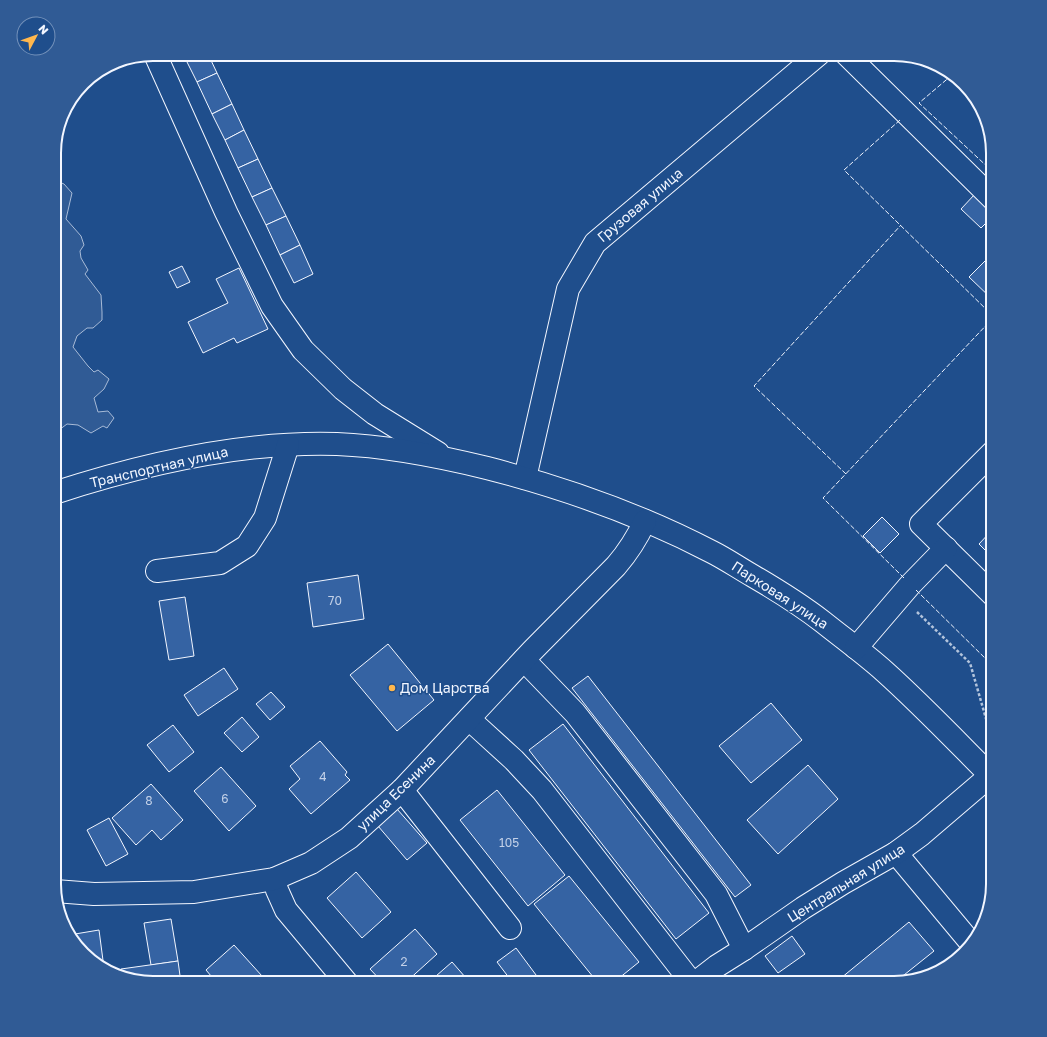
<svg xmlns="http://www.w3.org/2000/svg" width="1047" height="1037" viewBox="0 0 1047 1037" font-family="'Golos Text',sans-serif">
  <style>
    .built { fill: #305b95; stroke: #a8bbd7 }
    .building { fill: #3563a3; stroke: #f2f6ff }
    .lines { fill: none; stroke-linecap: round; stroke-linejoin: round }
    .minor-casing { stroke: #f2f6ff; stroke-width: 24 }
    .path { stroke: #b3c4dc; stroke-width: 2.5; stroke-dasharray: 3 2; stroke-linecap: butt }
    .minor { stroke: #1f4e8c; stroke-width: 22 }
    .fence { stroke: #f2f6ff; stroke-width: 1; stroke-dasharray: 5 2; stroke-linecap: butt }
    .poi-dot { fill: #ffb74d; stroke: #1f4e8c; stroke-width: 1.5 }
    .labels { text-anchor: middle; stroke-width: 3; stroke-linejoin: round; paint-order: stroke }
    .number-label { font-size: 12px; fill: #c3d1e8 }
    .street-label { font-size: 14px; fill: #f2f6ff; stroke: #1f4e8c }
    .poi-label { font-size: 14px; fill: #f2f6ff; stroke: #1f4e8c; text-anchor: start }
    .rim { fill: none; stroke: #f2f6ff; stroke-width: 2 }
  </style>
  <rect width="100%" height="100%" fill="#1f4e8c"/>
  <polygon class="built" points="54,180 64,184 72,193 66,219 81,236 84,245 80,251 81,258 88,270 85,274 101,295 102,312 102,320 93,328 87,328 77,336 73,347 88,366 94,372 98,370 109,379 104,389 94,398 98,412 108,411 114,418 107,428 103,426 91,433 78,425 67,424 59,430 54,432"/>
  <g class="building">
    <polygon points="188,54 208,54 217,73 197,82 184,56"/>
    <polygon points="137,57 90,77 115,61"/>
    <polygon points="217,73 232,104 212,114 197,82"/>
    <polygon points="232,104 244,130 225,140 212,114"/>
    <polygon points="244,130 258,159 238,168 225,140"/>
    <polygon points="258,159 272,188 252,197 238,168"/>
    <polygon points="272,188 286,216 266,225 252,197"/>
    <polygon points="975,194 993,212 993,216 981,228 961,209"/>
    <polygon points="286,216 300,245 280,255 266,225"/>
    <polygon points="300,245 313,274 294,283 280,255"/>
    <polygon points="993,253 993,300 969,277"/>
    <polygon points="182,266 190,282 177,288 169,272"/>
    <polygon points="239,268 268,329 237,343 234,338 203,353 188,322 228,303 216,279"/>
    <polygon points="882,517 899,534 880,553 863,536"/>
    <polygon points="993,529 993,558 979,544"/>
    <polygon points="358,575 364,619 313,627 307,583"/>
    <polygon points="185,597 194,656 169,660 159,601"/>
    <polygon points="388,644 434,700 397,731 350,675"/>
    <polygon points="224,668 238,689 198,716 184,695"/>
    <polygon points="588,676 751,885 735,897 572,688"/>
    <polygon points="271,692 285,707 270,720 256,704"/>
    <polygon points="771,703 802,740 751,783 719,746"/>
    <polygon points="242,717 259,737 242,752 224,733"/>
    <polygon points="563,724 709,913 676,939 529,750"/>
    <polygon points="173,725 194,752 169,772 147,745"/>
    <polygon points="320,741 347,772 345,775 350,780 311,814 289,789 300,779 290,766"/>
    <polygon points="808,765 838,799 778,854 747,820"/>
    <polygon points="221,767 256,806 229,831 194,791"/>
    <polygon points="151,784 183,820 161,840 152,830 136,845 112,818"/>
    <polygon points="497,790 565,875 528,906 460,820"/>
    <polygon points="397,809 427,843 407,860 378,826"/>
    <polygon points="109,818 128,854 106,866 87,830"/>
    <polygon points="356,872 391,912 362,938 327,898"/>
    <polygon points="569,876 639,962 613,983 598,983 534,904"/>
    <polygon points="171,919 178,961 151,965 144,923"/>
    <polygon points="909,922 934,951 894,983 835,983"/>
    <polygon points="415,929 437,954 405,983 383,983 370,969"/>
    <polygon points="99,930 104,968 79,950 69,935"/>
    <polygon points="792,936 805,954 778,973 765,956"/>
    <polygon points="234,945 262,976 254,983 217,983 206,970"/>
    <polygon points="516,948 542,983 513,983 497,962"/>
    <polygon points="178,961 181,983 152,983 122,977 121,969"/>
    <polygon points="452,962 466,978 460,983 428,983"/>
    <polygon points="262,976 268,983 254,983"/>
  </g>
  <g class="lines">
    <g class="minor-casing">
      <g id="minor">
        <polyline points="155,54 226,212 272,306 303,350 343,389 375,414 438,453"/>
        <polyline points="846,54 993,199"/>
        <polyline points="993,452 921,524 993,595"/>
        <polyline points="525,478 568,289 595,243 819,54"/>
        <path d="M 54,493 C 143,464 243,441 337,444 C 388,446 438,456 487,468 C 565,488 641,515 712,552 C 726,559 739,568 753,576 C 777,590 801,605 823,622 C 843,638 865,654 884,671 C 922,705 957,742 993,778"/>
        <polyline points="157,571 220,563 247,546 265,518 288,445"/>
        <polyline points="856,648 910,585 946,548"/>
        <polyline points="524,660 575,713 716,894 744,949"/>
        <polyline points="469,719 514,760 542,790 692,983"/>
        <polyline points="402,790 510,928"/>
        <polyline points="896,853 971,943"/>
        <polyline points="274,879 277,890 286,910 347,983"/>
        <path d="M 55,891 L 94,894 L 194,892 L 274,879 L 311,863 L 349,838 L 402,790 L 532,651 L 616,566 C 629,551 637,538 645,521"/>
        <polyline points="695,983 717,966 744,949 803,908 843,883 896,853 922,834 991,775"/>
      </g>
    </g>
    <polyline class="path" points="917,612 970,663 993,743"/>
    <use href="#minor" class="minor"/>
    <g class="fence">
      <polyline points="952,75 919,103 993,172"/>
      <polyline points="900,120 844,170 993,316"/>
      <polyline points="846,474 754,386 901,225"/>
      <polyline points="904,578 823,498 993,318"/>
      <polyline points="916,590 993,666"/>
    </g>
  </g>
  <circle class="poi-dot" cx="392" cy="688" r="4"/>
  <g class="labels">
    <g class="number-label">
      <text x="335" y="605">70</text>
      <text x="323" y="781">4</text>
      <text x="225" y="803">6</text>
      <text x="149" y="805">8</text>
      <text x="509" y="847">105</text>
      <text x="404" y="966">2</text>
    </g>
    <g class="street-label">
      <text transform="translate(640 205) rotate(-40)" y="5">Грузовая улица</text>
      <text transform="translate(159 467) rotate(-13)" y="5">Транспортная улица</text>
      <text transform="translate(780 595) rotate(33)" y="5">Парковая улица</text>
      <text transform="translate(396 793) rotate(-44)" y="5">улица Есенина</text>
      <text transform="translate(846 883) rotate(-32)" y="5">Центральная улица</text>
    </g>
    <g class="poi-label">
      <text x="400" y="693">Дом Царства</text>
    </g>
  </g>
  <path d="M0 0H1047V1037H0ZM153 61H894A92 92 0 0 1 986 153V884A92 92 0 0 1 894 976H153A92 92 0 0 1 61 884V153A92 92 0 0 1 153 61Z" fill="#305b95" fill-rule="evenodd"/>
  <path class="rim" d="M153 61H894A92 92 0 0 1 986 153V884A92 92 0 0 1 894 976H153A92 92 0 0 1 61 884V153A92 92 0 0 1 153 61Z"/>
  <g transform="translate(36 36) rotate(49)"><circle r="19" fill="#1f4e8c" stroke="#7391ba"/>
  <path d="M0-3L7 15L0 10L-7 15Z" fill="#ffb74d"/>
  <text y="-6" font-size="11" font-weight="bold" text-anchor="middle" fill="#f2f6ff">N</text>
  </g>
</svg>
